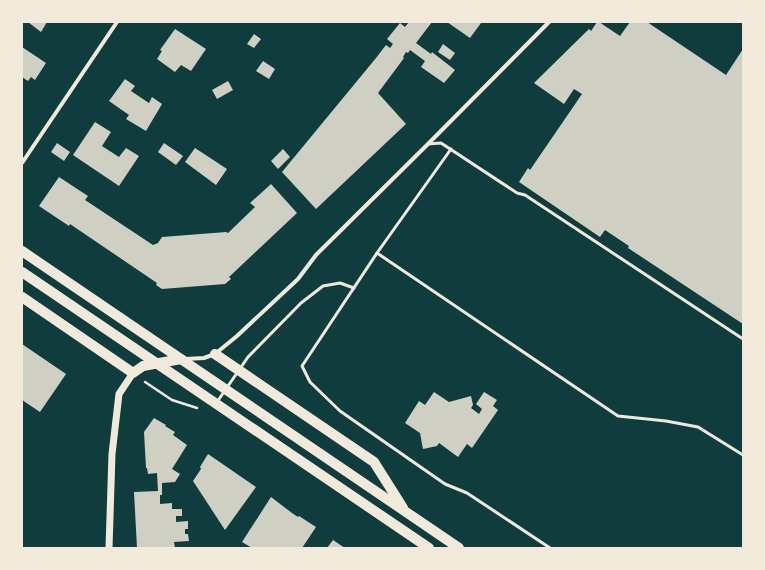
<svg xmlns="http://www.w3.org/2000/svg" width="765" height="570" viewBox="0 0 765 570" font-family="Manrope,sans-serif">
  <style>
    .building { fill: #cfcfc3 }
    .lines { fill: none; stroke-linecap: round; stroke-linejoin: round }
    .path { stroke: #f1e9da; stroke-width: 2.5 }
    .service { stroke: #f1e9da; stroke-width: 3 }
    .minor { stroke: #f1e9da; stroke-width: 4 }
    .tertiary { stroke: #f1e9da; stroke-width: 7 }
    .primary { stroke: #f1e9da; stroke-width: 10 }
  </style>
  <rect width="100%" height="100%" fill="#0f3d3e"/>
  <g class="building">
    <polygon points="28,22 47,22 41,32"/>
    <polygon points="409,22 432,22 416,43 431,54 432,52 455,70 444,83 421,67 425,61 410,50 408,53 406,52 403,57 404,58 378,93 406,124 316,209 282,172 376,58 386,45 390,48 393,44 387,39 400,23 405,27"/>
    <polygon points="447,22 480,22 481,23 470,38"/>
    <polygon points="597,22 599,22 620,36 630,22 647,22 726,75 743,49 743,324 628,248 629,246 605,230 600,237 519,182 528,168 530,170 582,94 574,89 564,104 534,83 589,29 591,31"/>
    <polygon points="175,29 206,49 191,71 181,65 175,72 157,59 162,51 160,50"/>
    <polygon points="254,34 261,39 254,48 247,44"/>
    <polygon points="443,44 455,53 450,60 438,52"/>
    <polygon points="22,47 46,63 35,80 31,77 28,81 22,77"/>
    <polygon points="263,61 275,69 269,79 256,71"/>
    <polygon points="125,79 135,86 131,91 149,103 152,97 162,104 146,131 126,119 129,115 109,101"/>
    <polygon points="228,81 233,90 217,99 212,90"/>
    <polygon points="95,122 111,132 102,146 119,157 126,148 139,156 119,186 73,155"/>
    <polygon points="57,143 70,152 64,161 51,152"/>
    <polygon points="164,143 183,156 176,165 158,152"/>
    <polygon points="195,148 227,169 216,185 185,162"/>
    <polygon points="283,149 290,157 278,169 271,161"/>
    <polygon points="59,177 88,196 85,200 153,245 158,243 162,237 226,232 228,233 255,207 250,203 271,184 297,213 229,277 231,279 225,284 162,289 156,285 157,283 70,224 69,226 39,206"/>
    <polygon points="22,344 66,374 40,412 22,400"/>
    <polygon points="434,392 449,402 471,396 473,405 471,408 479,414 482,409 476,404 484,392 497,400 493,406 498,410 472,448 467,444 458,457 439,443 437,446 423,449 420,433 405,423 419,401 425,405"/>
    <polygon points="154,418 166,425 165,426 175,432 173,435 187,445 172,469 180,474 175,482 162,483 162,495 160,495 160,504 172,503 172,509 182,509 182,516 176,516 176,522 188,521 188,529 185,529 185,534 188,534 189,541 174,542 175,548 137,548 134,492 158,491 157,473 148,474 147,468 146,468 144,432"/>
    <polygon points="208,454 256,487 225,530 193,481 201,469 200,467"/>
    <polygon points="271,497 292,513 298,517 299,516 316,527 302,548 252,548 242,542"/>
    <polygon points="333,540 345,548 327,548"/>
  </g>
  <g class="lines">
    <polyline class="path" points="145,382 172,400 197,408"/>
    <g class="service">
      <polyline points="428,144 441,143 517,193 525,195 743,339"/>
      <polyline points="451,149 377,253 618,416 666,421 698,427 743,455"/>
      <polyline points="377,253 302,366 310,382 340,411 445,484 467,493 550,548"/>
      <polyline points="217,402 248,357 301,303 323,286 340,283 354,288"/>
    </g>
    <g class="minor">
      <polyline points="22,163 117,22"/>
      <polyline points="185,359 204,358 215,354 237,336 298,279 316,255 428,144 549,22"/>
    </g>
    <polyline class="tertiary" points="109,548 112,454 119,394 133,373"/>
    <g class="primary">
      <polyline points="22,251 459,548"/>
      <polyline points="22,272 429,548"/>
      <polyline points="22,297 133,373 143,366 181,359"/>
      <polyline points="215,354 374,462 403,508"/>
    </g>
  </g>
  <rect width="765" height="570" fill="none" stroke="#f1e9da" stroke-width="46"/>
</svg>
